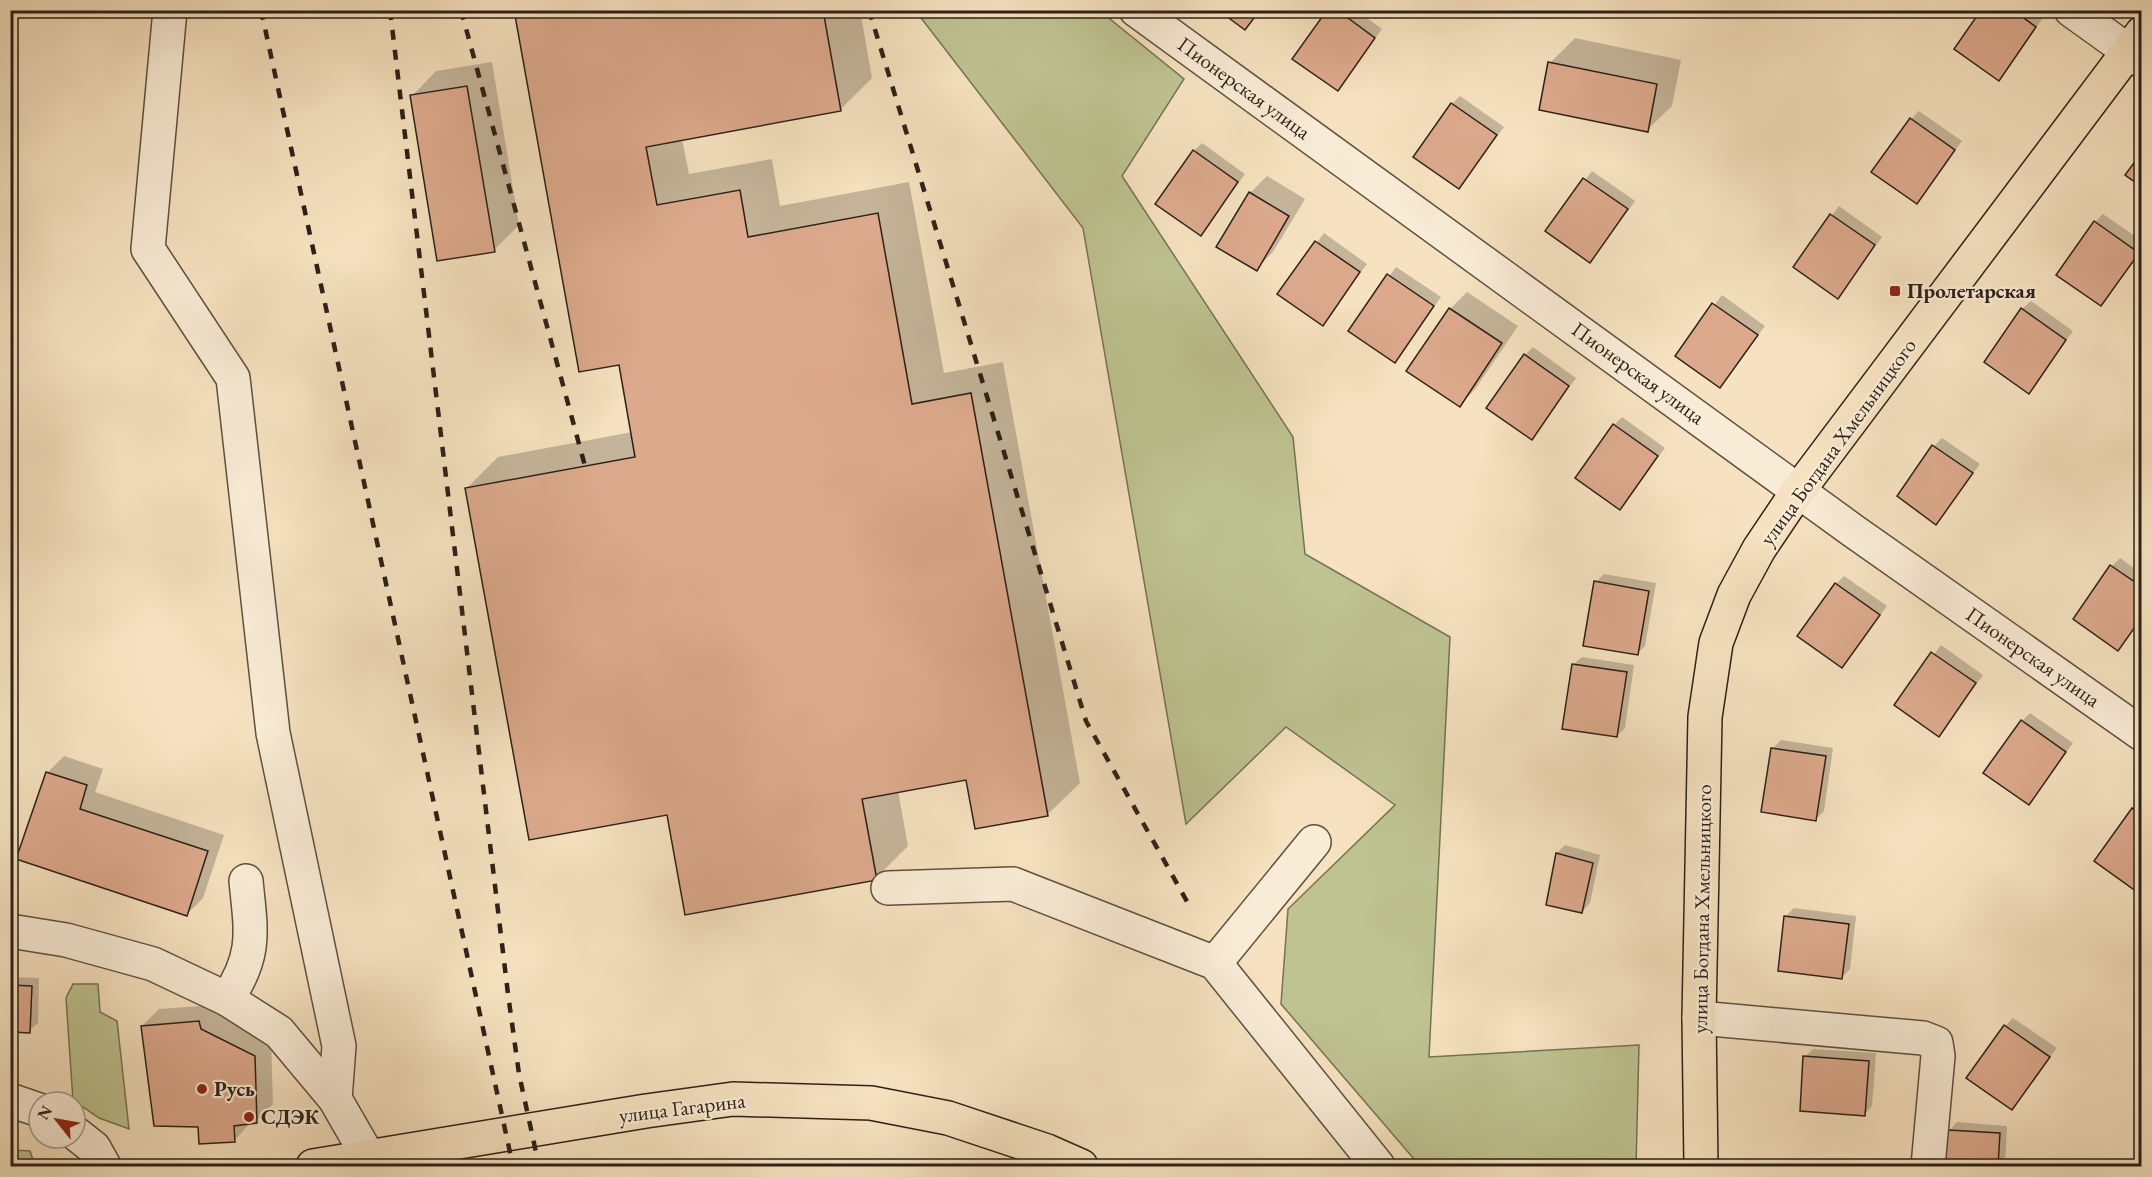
<svg xmlns="http://www.w3.org/2000/svg" width="2152" height="1177" viewBox="0 0 2152 1177" font-family="'EB Garamond',serif">
  <style>
    .green { fill: #bec391; stroke: #767254; stroke-width: 1.5 }
    .shadow { fill: #0003 }
    .building { fill: #dca98c; stroke: #2d2017; stroke-width: 1.5 }
    .lines { fill: none; stroke-linecap: round; stroke-linejoin: round }
    .minor-casing { stroke: #5f5041; stroke-width: 36 }
    .major-casing { stroke: #2d2017; stroke-width: 36 }
    .minor { stroke: #f9ecd6; stroke-width: 33 }
    .major { stroke: #f6e2c0; stroke-width: 33 }
    .rail { stroke: #2d2017; stroke-width: 4.5; stroke-dasharray: 10 10; stroke-linecap: butt }
    .poi-dot { fill: #8f2418; stroke: #f9ecd6; stroke-width: 2 }
    .labels { text-anchor: middle; stroke-width: 4.5; stroke-linejoin: round; paint-order: stroke }
    .street-label { font-size: 21px; fill: #2d2017; stroke: #f9ecd6 }
    .poi-label { font-size: 21px; font-weight: bold; fill: #2d2017; stroke: #f9ecd6; text-anchor: start }
  </style>
  <rect width="100%" height="100%" fill="#f6e2c0"/>
  <filter id="stains"><feTurbulence type="fractalNoise" baseFrequency=".00333" numOctaves="4"/><feColorMatrix values="0 0 0 0 .2 0 0 0 0 .09 0 0 0 0 .02 0 0 0 .5 -.17"/></filter>
  <radialGradient id="worn" r=".72"><stop offset=".6" stop-color="#630" stop-opacity="0"/><stop offset="1" stop-color="#630" stop-opacity=".3"/></radialGradient>
  <g class="green">
    <polygon points="918,11 1100,11 1184,79 1122,176 1293,437 1305,554 1450,637 1429,1057 1639,1045 1636,1166 1420,1166 1281,1004 1288,909 1395,805 1286,727 1186,824 1083,228 918,14"/>
    <polygon points="73,984 98,984 100,1012 117,1021 129,1129 99,1118 73,1100 66,998"/>
    <polygon points="11,1150 30,1151 34,1163 11,1166"/>
  </g>
  <g class="shadow">
    <polygon points="515,10 860,10 872,78 840,110 682,139 689,174 772,159 780,206 909,182 944,373 1003,362 1080,783 1047,815 968,778 898,791 908,846 876,878 668,813 466,489 498,457 632,432 620,363"/>
    <polygon points="1329,10 1356,10 1382,29 1338,89"/>
    <polygon points="1983,10 2032,10 2043,18 1999,79"/>
    <polygon points="1575,38 1681,60 1672,106 1647,130 1550,63"/>
    <polygon points="492,62 519,225 494,250 412,96 436,71"/>
    <polygon points="1460,96 1504,127 1459,187 1452,104"/>
    <polygon points="1919,111 1962,141 1917,202 1911,119"/>
    <polygon points="1202,143 1245,174 1201,234 1194,151"/>
    <polygon points="1592,171 1635,201 1590,261 1547,231"/>
    <polygon points="1267,176 1305,199 1273,252 1256,269 1250,193"/>
    <polygon points="1839,206 1882,237 1838,297 1795,267"/>
    <polygon points="2103,214 2142,241 2142,251 2101,304 2095,222"/>
    <polygon points="1324,233 1367,264 1322,324 1279,294"/>
    <polygon points="1396,267 1441,297 1395,361 1350,330"/>
    <polygon points="1467,292 1518,326 1476,388 1460,405 1450,309"/>
    <polygon points="1722,295 1765,326 1720,386 1677,356"/>
    <polygon points="2031,301 2073,331 2029,392 2022,309"/>
    <polygon points="1533,347 1576,378 1532,438 1525,355"/>
    <polygon points="1622,417 1665,448 1620,508 1614,425"/>
    <polygon points="1942,438 1980,464 1936,523 1934,446"/>
    <polygon points="2120,558 2142,574 2142,618 2118,649 2112,566"/>
    <polygon points="1604,574 1656,583 1645,646 1637,654 1596,582"/>
    <polygon points="1844,576 1887,606 1842,667 1836,584"/>
    <polygon points="1941,645 1983,675 1939,735 1896,705"/>
    <polygon points="1582,657 1634,665 1625,728 1617,736 1573,665"/>
    <polygon points="2030,713 2073,743 2029,803 2022,721"/>
    <polygon points="1781,740 1833,748 1824,811 1816,819 1773,748"/>
    <polygon points="64,756 103,769 95,792 224,835 203,898 186,915 18,859 47,773"/>
    <polygon points="2142,801 2142,890 2140,892 2133,809"/>
    <polygon points="1565,845 1600,855 1590,903 1582,912 1548,904 1557,853"/>
    <polygon points="1794,908 1856,916 1850,969 1842,977 1785,917"/>
    <polygon points="10,977 39,978 38,1023 29,1031 10,1031"/>
    <polygon points="216,1005 271,1039 273,1104 256,1121 251,1122 234,1141 142,1026 159,1009"/>
    <polygon points="2013,1018 2057,1048 2011,1108 2005,1026"/>
    <polygon points="1813,1049 1876,1053 1872,1106 1864,1115 1805,1057"/>
    <polygon points="1957,1122 2007,1126 2005,1166 1947,1166 1949,1131"/>
  </g>
  <g class="building">
    <polygon points="514,10 823,10 841,111 646,147 657,205 740,190 748,237 878,213 912,404 971,393 1048,816 975,829 966,780 862,799 877,880 685,915 667,815 529,840 465,488 635,457 619,365 579,372"/>
    <polygon points="1218,10 1260,10 1245,30"/>
    <polygon points="1327,10 1337,10 1375,38 1338,91 1292,59"/>
    <polygon points="1981,10 2013,10 2036,27 1999,81 1954,49"/>
    <polygon points="1548,62 1657,84 1648,132 1539,110"/>
    <polygon points="467,86 495,252 437,261 410,95"/>
    <polygon points="1451,103 1497,135 1459,189 1413,157"/>
    <polygon points="1910,118 1955,150 1917,204 1871,172"/>
    <polygon points="1193,150 1238,182 1201,236 1155,204"/>
    <polygon points="2142,152 2142,187 2125,175"/>
    <polygon points="1583,178 1628,209 1590,263 1545,231"/>
    <polygon points="1249,192 1289,216 1257,271 1216,247"/>
    <polygon points="1830,214 1875,245 1838,299 1793,267"/>
    <polygon points="2094,221 2139,253 2101,306 2056,275"/>
    <polygon points="1315,241 1360,272 1323,326 1277,294"/>
    <polygon points="1387,274 1434,306 1395,363 1348,331"/>
    <polygon points="1712,303 1758,335 1720,388 1675,356"/>
    <polygon points="1449,308 1502,343 1460,407 1406,371"/>
    <polygon points="2021,308 2066,340 2029,394 1984,362"/>
    <polygon points="1524,354 1569,386 1532,440 1486,408"/>
    <polygon points="1613,424 1658,456 1620,510 1575,478"/>
    <polygon points="1932,445 1973,473 1936,525 1897,496"/>
    <polygon points="2110,565 2142,587 2142,617 2118,651 2073,619"/>
    <polygon points="1594,581 1649,591 1638,655 1583,646"/>
    <polygon points="1835,583 1880,615 1842,668 1797,636"/>
    <polygon points="1931,652 1976,683 1939,737 1894,705"/>
    <polygon points="1572,664 1627,672 1617,737 1562,729"/>
    <polygon points="2021,720 2066,752 2029,805 1983,773"/>
    <polygon points="1771,748 1826,756 1816,821 1761,812"/>
    <polygon points="46,772 87,785 80,809 208,851 187,916 16,859"/>
    <polygon points="2132,808 2142,814 2140,894 2094,861"/>
    <polygon points="1556,853 1593,863 1582,913 1546,905"/>
    <polygon points="1784,916 1849,924 1842,979 1778,971"/>
    <polygon points="10,985 32,986 30,1033 10,1032"/>
    <polygon points="199,1021 201,1029 255,1056 257,1123 234,1126 235,1142 199,1144 198,1127 154,1126 141,1026"/>
    <polygon points="2004,1025 2050,1057 2012,1110 1966,1078"/>
    <polygon points="1803,1056 1869,1061 1865,1116 1800,1111"/>
    <polygon points="1948,1130 2000,1133 1998,1166 1945,1166"/>
  </g>
  <g class="lines">
    <g class="minor-casing">
      <g id="minor">
        <polyline points="170,10 148,249 233,378 273,733 339,1046 335,1099"/>
        <polyline points="1136,10 1852,530 2142,734"/>
        <polyline points="2071,10 2142,61"/>
        <polyline points="888,888 1013,884 1215,963 1378,1166"/>
        <polyline points="10,931 66,940 153,964 227,999 279,1032 335,1099 369,1158"/>
        <polyline points="1215,963 1314,842"/>
        <path d="M 227,999 C 257,955 251,931 246,881"/>
        <polyline points="1699,1018 1923,1038 1936,1043 1938,1056 1928,1166"/>
        <polyline points="10,1100 39,1110"/>
        <polyline points="75,1133 94,1148 104,1166"/>
      </g>
    </g>
    <g class="major-casing">
      <g id="major">
        <polyline points="313,1166 646,1111 733,1099 871,1103 948,1118 1047,1151 1081,1166"/>
        <polyline points="1701,1166 1699,1018 1705,717 1716,643 1734,595 1759,549 1798,491 2142,33"/>
      </g>
    </g>
    <use href="#minor" class="minor"/>
    <use href="#major" class="major"/>
    <g class="rail">
      <polyline points="261,10 513,1166"/>
      <polyline points="390,10 508,994 519,1074 539,1166"/>
      <polyline points="461,10 585,466"/>
      <polyline points="869,10 1086,721 1189,905"/>
    </g>
  </g>
  <g class="poi-dot">
    <rect x="1889" y="285" width="12" height="12" rx="3"/>
    <circle cx="202" cy="1089" r="6"/>
    <circle cx="249" cy="1117" r="6"/>
  </g>
  <g class="labels">
    <g class="street-label">
      <text transform="translate(1244 88) rotate(36)" y="7">Пионерская улица</text>
      <text transform="translate(1638 373) rotate(36)" y="7">Пионерская улица</text>
      <text transform="translate(1838 442) rotate(-54)" y="7">улица Богдана Хмельницкого</text>
      <text transform="translate(2033 657) rotate(35)" y="7">Пионерская улица</text>
      <text transform="translate(1702 909) rotate(-89)" y="7">улица Богдана Хмельницкого</text>
      <text transform="translate(682 1108) rotate(-7)" y="7">улица Гагарина</text>
    </g>
    <g class="poi-label">
      <text x="1907" y="298">Пролетарская</text>
      <text x="214" y="1096">Русь</text>
      <text x="261" y="1124">СДЭК</text>
    </g>
  </g>
  <rect width="2152" height="1177" fill="none" stroke="#f6e2c0" stroke-width="36"/>
  <rect x="12" y="12" width="2128" height="1153" fill="none" stroke="#2d2017" stroke-width="3"/>
  <rect x="18" y="18" width="2116" height="1141" fill="none" stroke="#2d2017" stroke-width="1.5"/>
  <g transform="translate(57 1120) rotate(301)"><circle r="28" fill="#f9ecd6" stroke="#a79a8a" stroke-width="1.5"/>
  <path d="M0-4.5L10 22L0 15L-10 22Z" fill="#8f2418"/>
  <text y="-9" font-size="16" font-weight="bold" text-anchor="middle" fill="#2d2017">N</text>
  </g>
  <rect width="100%" height="100%" filter="url(#stains)"/>
  <rect width="100%" height="100%" fill="url(#worn)"/>
</svg>
